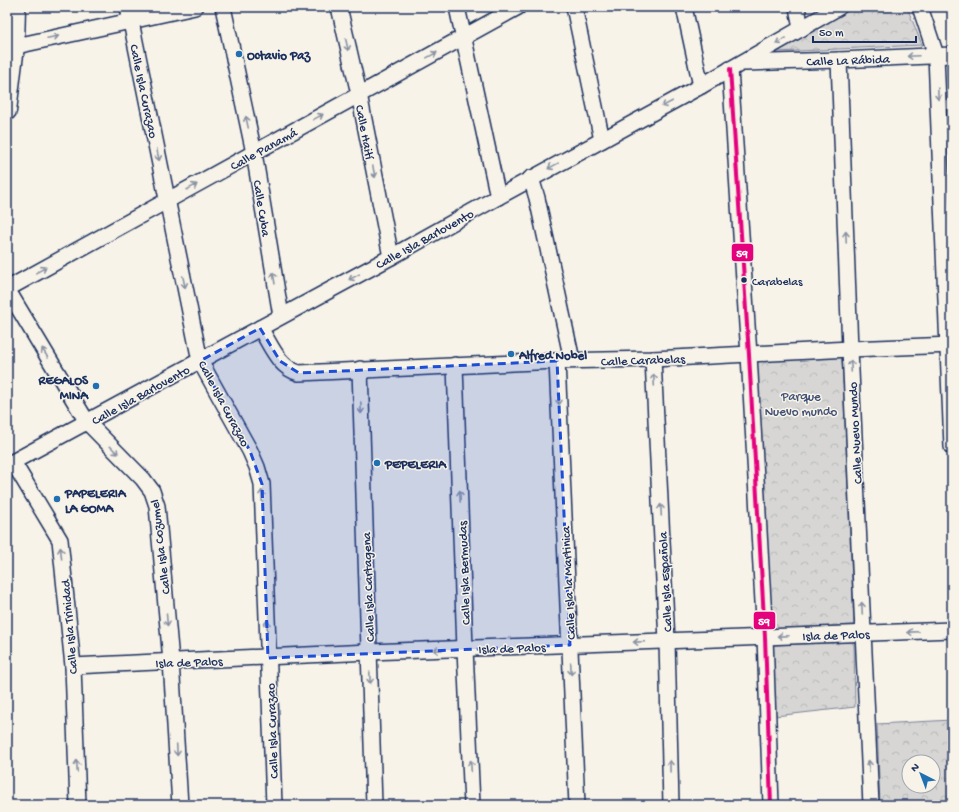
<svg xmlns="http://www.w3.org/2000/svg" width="959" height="812" viewBox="0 0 959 812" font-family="'Gochi Hand',sans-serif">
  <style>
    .park { fill: url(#park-crowns); stroke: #798299; fill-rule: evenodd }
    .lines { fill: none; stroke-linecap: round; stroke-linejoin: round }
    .minor-casing { stroke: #1b2f5e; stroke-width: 18 }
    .major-casing { stroke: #1b2f5e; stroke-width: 21 }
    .minor { stroke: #f7f3e8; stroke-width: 15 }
    .major { stroke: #f7f3e8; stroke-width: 18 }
    .bus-1-casing { stroke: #f7f3e8; stroke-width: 7 }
    .bus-1 { stroke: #e5007d; stroke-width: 4 }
    .oneway { stroke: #8991a3 }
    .marked { fill: #1d4ed8; fill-opacity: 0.2; stroke: #1d4ed8; stroke-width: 3; stroke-dasharray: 8 5; stroke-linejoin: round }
    .poi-dot { fill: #1f6fb2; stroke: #f7f3e8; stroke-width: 1.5 }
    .bus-dot { fill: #1b2f5e; stroke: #f7f3e8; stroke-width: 1.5 }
    .labels { text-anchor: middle; stroke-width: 3; stroke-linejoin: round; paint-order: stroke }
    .bus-label { font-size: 12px; fill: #1b2f5e; stroke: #f7f3e8; text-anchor: start }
    .poi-label { font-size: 13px; font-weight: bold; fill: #1b2f5e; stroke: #f7f3e8; text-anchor: start }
    .street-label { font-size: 13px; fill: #1b2f5e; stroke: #f7f3e8 }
    .park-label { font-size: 13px; fill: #415076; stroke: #f7f3e8 }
    .line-badge { stroke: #f7f3e8; stroke-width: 1.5 }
    .badge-label { font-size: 11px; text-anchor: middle; font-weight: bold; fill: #fff }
  </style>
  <defs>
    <pattern id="park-crowns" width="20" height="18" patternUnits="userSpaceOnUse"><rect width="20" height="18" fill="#d7d6d4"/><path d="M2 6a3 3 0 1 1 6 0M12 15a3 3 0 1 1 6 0" fill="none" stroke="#b8b8b8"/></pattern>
  </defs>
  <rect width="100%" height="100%" fill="#f7f3e8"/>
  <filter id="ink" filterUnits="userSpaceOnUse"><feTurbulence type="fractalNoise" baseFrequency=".025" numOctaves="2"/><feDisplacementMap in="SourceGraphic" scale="8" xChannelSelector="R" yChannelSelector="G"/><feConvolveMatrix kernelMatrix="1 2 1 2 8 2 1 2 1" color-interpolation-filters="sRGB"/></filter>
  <g filter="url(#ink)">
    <g class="park">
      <polygon points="855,7 907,7 922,45 777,52"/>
      <polygon points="842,356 854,625 771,629 756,361"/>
      <polygon points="854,642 855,707 775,716 772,645"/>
      <path d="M 952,720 L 952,805 L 880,805 L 877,724 ZM 909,762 L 933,762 L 933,786 L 909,786 Z"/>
    </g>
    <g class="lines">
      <g class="minor-casing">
        <g id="minor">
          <polyline points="128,7 200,361 250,451 257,467 262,484 274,805"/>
          <polyline points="223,7 254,153 281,316"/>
          <polyline points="339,7 359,94 391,257"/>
          <polyline points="457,7 498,197"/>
          <polyline points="574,7 602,140"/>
          <polyline points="684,7 701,86"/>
          <polyline points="797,7 801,29"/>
          <polyline points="920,7 936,55 952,447"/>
          <polyline points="7,48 195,7"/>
          <polyline points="839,60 850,349 871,805"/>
          <polyline points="745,63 839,60 952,55"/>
          <polyline points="730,69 749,355 765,637 771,805"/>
          <polyline points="531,178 537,198 572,360"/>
          <polyline points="7,289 518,7"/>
          <polyline points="7,289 87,422 143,479 152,491 157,506 171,661 180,805"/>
          <path d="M 260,328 C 271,345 278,367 299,373 L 557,361 L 653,359 L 850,349 L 952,345"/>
          <polyline points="653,359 667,641 671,805"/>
          <polyline points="557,361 577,805"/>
          <polyline points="455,365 465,649 472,805"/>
          <polyline points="360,369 374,805"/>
          <polyline points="13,462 60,540 73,666 78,805"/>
          <polyline points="7,465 391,257 498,197 701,86 839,7"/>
          <polyline points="73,666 369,652 952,630"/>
        </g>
      </g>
      <g class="major-casing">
        <polyline id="major" points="7,111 15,46 16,7"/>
      </g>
      <use href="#minor" class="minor"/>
      <use href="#major" class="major"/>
      <g class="bus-1-casing">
        <polyline id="bus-1" points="730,69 749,355 765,637 771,805"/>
      </g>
      <use href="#bus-1" class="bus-1"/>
    </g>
    <defs><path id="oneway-shaft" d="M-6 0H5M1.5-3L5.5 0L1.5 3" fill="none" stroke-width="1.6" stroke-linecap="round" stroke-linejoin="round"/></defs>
    <g class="oneway">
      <use href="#oneway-shaft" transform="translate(53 37) rotate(-12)"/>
      <use href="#oneway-shaft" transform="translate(781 41) rotate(150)"/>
      <use href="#oneway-shaft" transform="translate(347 45) rotate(77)"/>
      <use href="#oneway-shaft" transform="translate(432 55) rotate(-29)"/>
      <use href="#oneway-shaft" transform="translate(913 56) rotate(177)"/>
      <use href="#oneway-shaft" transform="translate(938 94) rotate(88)"/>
      <use href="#oneway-shaft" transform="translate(667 104) rotate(152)"/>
      <use href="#oneway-shaft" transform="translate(318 117) rotate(-29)"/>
      <use href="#oneway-shaft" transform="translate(247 122) rotate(-102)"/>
      <use href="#oneway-shaft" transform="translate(158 155) rotate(78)"/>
      <use href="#oneway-shaft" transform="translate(553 166) rotate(151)"/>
      <use href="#oneway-shaft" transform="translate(374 172) rotate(79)"/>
      <use href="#oneway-shaft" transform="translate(192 187) rotate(-29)"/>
      <use href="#oneway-shaft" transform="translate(846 237) rotate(-92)"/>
      <use href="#oneway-shaft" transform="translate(41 270) rotate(-29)"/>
      <use href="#oneway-shaft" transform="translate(354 277) rotate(152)"/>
      <use href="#oneway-shaft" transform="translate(274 278) rotate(-99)"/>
      <use href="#oneway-shaft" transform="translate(184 282) rotate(78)"/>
      <use href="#oneway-shaft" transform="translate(45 353) rotate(-121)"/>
      <use href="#oneway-shaft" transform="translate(851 366) rotate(-93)"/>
      <use href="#oneway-shaft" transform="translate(654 380) rotate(-93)"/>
      <use href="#oneway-shaft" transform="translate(559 399) rotate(87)"/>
      <use href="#oneway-shaft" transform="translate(361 408) rotate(88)"/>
      <use href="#oneway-shaft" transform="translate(114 450) rotate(45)"/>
      <use href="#oneway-shaft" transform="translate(262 496) rotate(-92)"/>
      <use href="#oneway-shaft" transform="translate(460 496) rotate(-92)"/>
      <use href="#oneway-shaft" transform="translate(661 510) rotate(-93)"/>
      <use href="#oneway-shaft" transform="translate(61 553) rotate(-96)"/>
      <use href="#oneway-shaft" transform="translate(862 608) rotate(-93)"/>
      <use href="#oneway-shaft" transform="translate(167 620) rotate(85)"/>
      <use href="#oneway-shaft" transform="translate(267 626) rotate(-92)"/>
      <use href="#oneway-shaft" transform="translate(913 632) rotate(178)"/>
      <use href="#oneway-shaft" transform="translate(783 636) rotate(178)"/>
      <use href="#oneway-shaft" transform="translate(639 642) rotate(178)"/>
      <use href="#oneway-shaft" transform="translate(439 650) rotate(178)"/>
      <use href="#oneway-shaft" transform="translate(571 669) rotate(87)"/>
      <use href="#oneway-shaft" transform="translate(370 678) rotate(88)"/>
      <use href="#oneway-shaft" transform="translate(177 750) rotate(87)"/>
      <use href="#oneway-shaft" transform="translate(77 766) rotate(-92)"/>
      <use href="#oneway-shaft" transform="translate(471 766) rotate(-93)"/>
      <use href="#oneway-shaft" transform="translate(670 766) rotate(-91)"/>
      <use href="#oneway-shaft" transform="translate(869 766) rotate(-93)"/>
    </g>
  </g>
  <path class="marked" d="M 260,328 L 280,361 L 299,373 L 557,361 L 570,645 L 268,658 L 262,484 L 250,451 L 200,361 Z"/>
  <g class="poi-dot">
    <circle cx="239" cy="54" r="4"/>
    <circle cx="511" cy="354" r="4"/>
    <circle cx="96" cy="386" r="4"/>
    <circle cx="377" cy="463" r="4"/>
    <circle cx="57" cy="499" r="4"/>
  </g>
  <circle class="bus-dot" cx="744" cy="280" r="3.5"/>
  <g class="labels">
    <g class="bus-label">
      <text x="752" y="285">Carabelas</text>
    </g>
    <g class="poi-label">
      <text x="247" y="59">Octavio Paz</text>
      <text x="519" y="359">Alfred Nobel</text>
      <text x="88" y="384" text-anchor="end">REGALOS<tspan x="88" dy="15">MINA</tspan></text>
      <text x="385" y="468">PEPELERIA</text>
      <text x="65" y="497">PAPELERIA<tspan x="65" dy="15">LA GOMA</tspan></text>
    </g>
    <g class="street-label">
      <text transform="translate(848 59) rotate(-2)" y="5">Calle La Rábida</text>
      <text transform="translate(145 91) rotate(78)" y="5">Calle Isla Curazao</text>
      <text transform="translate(366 132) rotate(79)" y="5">Calle Haití</text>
      <text transform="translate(263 148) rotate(-29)" y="5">Calle Panamá</text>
      <text transform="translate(263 208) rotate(81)" y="5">Calle Cuba</text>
      <text transform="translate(424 238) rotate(-29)" y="5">Calle Isla Barlovento</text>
      <text transform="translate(643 359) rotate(-2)" y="5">Calle Carabelas</text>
      <text transform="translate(140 394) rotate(-29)" y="5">Calle Isla Barlovento</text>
      <text transform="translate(225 403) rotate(62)" y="5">Calle Isla Curazao</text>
      <text transform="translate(854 433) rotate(-93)" y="5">Calle Nuevo Mundo</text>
      <text transform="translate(159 547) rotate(-97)" y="5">Calle Isla Cozumel</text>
      <text transform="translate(463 573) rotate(-92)" y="5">Calle Isla Bermudas</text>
      <text transform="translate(664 582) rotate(-93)" y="5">Calle Isla Española</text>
      <text transform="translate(567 583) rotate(-93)" y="5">Calle Isla la Martinica</text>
      <text transform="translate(367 587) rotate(-92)" y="5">Calle Isla Cartagena</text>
      <text transform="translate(68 627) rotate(-95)" y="5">Calle Isla Trinidad</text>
      <text transform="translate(836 634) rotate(-2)" y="5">Isla de Palos</text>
      <text transform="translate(512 647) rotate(-2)" y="5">Isla de Palos</text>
      <text transform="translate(189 661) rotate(-2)" y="5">Isla de Palos</text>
      <text transform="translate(271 731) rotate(-92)" y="5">Calle Isla Curazao</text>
    </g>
    <g class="park-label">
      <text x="801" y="400">Parque<tspan x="801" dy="15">Nuevo mundo</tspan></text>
    </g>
  </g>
  <g class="line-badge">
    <rect x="731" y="243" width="23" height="19" rx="4" fill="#e5007d"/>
    <rect x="753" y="611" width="23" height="19" rx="4" fill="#e5007d"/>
  </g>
  <g class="badge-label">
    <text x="742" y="257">59</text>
    <text x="764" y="625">59</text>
  </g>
  <rect width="959" height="812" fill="none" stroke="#f7f3e8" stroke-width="24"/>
  <rect x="12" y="12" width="935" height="788" fill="none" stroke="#1b2f5e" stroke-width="1.5" filter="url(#ink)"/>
  <g transform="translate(921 774) rotate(318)"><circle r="19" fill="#f7f3e8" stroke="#9fa5b1"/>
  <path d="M0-3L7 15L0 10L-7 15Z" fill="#1f6fb2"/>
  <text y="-6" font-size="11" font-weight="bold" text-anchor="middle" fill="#1b2f5e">N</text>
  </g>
  <path d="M813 36v6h103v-6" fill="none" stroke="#1b2f5e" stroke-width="2"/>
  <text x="819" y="36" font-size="12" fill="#1b2f5e" stroke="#f7f3e8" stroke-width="3" paint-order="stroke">50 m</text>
</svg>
